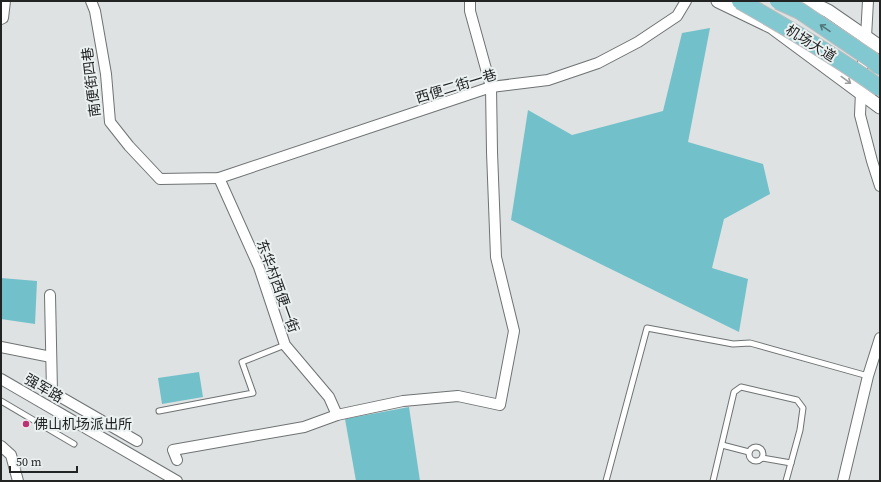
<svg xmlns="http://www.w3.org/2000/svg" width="881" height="482" viewBox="0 0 881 482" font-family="'Source Serif 4','Noto Sans SC',serif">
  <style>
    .green { fill: #72c0ca }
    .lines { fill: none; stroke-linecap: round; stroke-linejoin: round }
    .service-casing { stroke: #6e7272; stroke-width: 7 }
    .minor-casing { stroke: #6e7272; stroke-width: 12 }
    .tertiary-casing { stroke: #6e7272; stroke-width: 15 }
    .service { stroke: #fff; stroke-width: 5 }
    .minor { stroke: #fff; stroke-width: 10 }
    .tertiary { stroke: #fff; stroke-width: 13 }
    .primary-bridge-casing { stroke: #bdbdbd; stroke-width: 18; stroke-linecap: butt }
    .primary-bridge { stroke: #82c8d0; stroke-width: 16 }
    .oneway { stroke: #52767a }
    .oneway2 { stroke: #9c9c9c }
    .poi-dot { fill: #bb3373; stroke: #ebf0f0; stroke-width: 1.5 }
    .labels { text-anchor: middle; stroke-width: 4; stroke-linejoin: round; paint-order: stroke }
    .street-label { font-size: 14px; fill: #222424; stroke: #ebf0f0 }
    .poi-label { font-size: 14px; fill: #222424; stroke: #ebf0f0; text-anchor: start }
  </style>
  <rect width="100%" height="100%" fill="#dee2e3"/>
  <g class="green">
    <polygon points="710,28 688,142 763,164 770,194 724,219 712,268 748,279 739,332 511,220 528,110 572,135 663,111 682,33"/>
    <polygon points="1,278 37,281 35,324 1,319"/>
    <polygon points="199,372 203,397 162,404 158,378"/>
    <polygon points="409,407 420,481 356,481 345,419"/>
  </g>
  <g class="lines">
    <g class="service-casing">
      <g id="service">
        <polyline points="1,401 74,444"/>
        <polyline points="159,411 253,393 242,362 285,345"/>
        <polyline points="722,445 749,452"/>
        <circle cx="756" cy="454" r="7"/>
        <polyline points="762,458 791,463"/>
        <polyline points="606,481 647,328 733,344 750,343 868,376"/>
        <polyline points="713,481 734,392 741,387 797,400 803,408 800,430 786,481"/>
      </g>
    </g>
    <g class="minor-casing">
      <g id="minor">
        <polyline points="91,1 95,11 106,74 110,122 129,146 160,179 219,178 491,87 548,80 598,63 638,42 677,16 686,1"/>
        <polyline points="868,1 866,37 862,69 860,115 872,161 880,186"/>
        <polyline points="1,19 3,18 5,1"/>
        <polyline points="219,178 259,267 285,345 329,397 337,415"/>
        <polyline points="50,295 52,392 137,441"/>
        <polyline points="1,347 51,357"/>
        <polyline points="1,379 177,481"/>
        <polyline points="1,446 11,455 18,481"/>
        <polyline points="177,460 173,450 304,427 337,415 403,401 458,396 500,405 514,331 496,257 492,152 491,87 470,11 470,1"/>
        <polyline points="843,481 868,376 880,338"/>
      </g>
    </g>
    <g class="tertiary-casing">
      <g id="tertiary">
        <polyline points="718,1 772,27 880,107"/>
        <polyline points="807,1 828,11 880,47"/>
      </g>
    </g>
    <use href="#service" class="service"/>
    <use href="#minor" class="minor"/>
    <use href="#tertiary" class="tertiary"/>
    <g class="primary-bridge-casing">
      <g id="primary-bridge">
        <path d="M 740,1 C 788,28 835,56 880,88"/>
        <polyline points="778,1 800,11 871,59 880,67"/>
      </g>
    </g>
    <use href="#primary-bridge" class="primary-bridge"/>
  </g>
  <defs><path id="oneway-shaft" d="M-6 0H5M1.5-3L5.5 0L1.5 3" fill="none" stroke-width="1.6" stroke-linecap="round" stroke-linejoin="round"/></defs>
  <use class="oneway" href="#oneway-shaft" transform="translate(825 28) rotate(-146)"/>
  <use class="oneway2" href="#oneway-shaft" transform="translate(846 80) rotate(36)"/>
  <circle class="poi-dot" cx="26" cy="424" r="4"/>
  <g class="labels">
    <g class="street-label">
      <text transform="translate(811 43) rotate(32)" y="5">机场大道</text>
      <text transform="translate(91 82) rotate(-97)" y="5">南便街四巷</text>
      <text transform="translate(456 86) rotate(-17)" y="5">西便二街一巷</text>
      <text transform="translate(278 286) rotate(70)" y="5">东华村西便一街</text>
      <text transform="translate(44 388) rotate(30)" y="5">强军路</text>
    </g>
    <g class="poi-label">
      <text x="34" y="429">佛山机场派出所</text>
    </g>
  </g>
  <rect width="881" height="482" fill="none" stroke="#222424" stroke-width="4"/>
  <path d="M10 466v6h67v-6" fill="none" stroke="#222424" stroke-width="2"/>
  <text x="16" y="466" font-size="12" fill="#222424" stroke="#ebf0f0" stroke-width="3" paint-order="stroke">50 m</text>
</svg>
